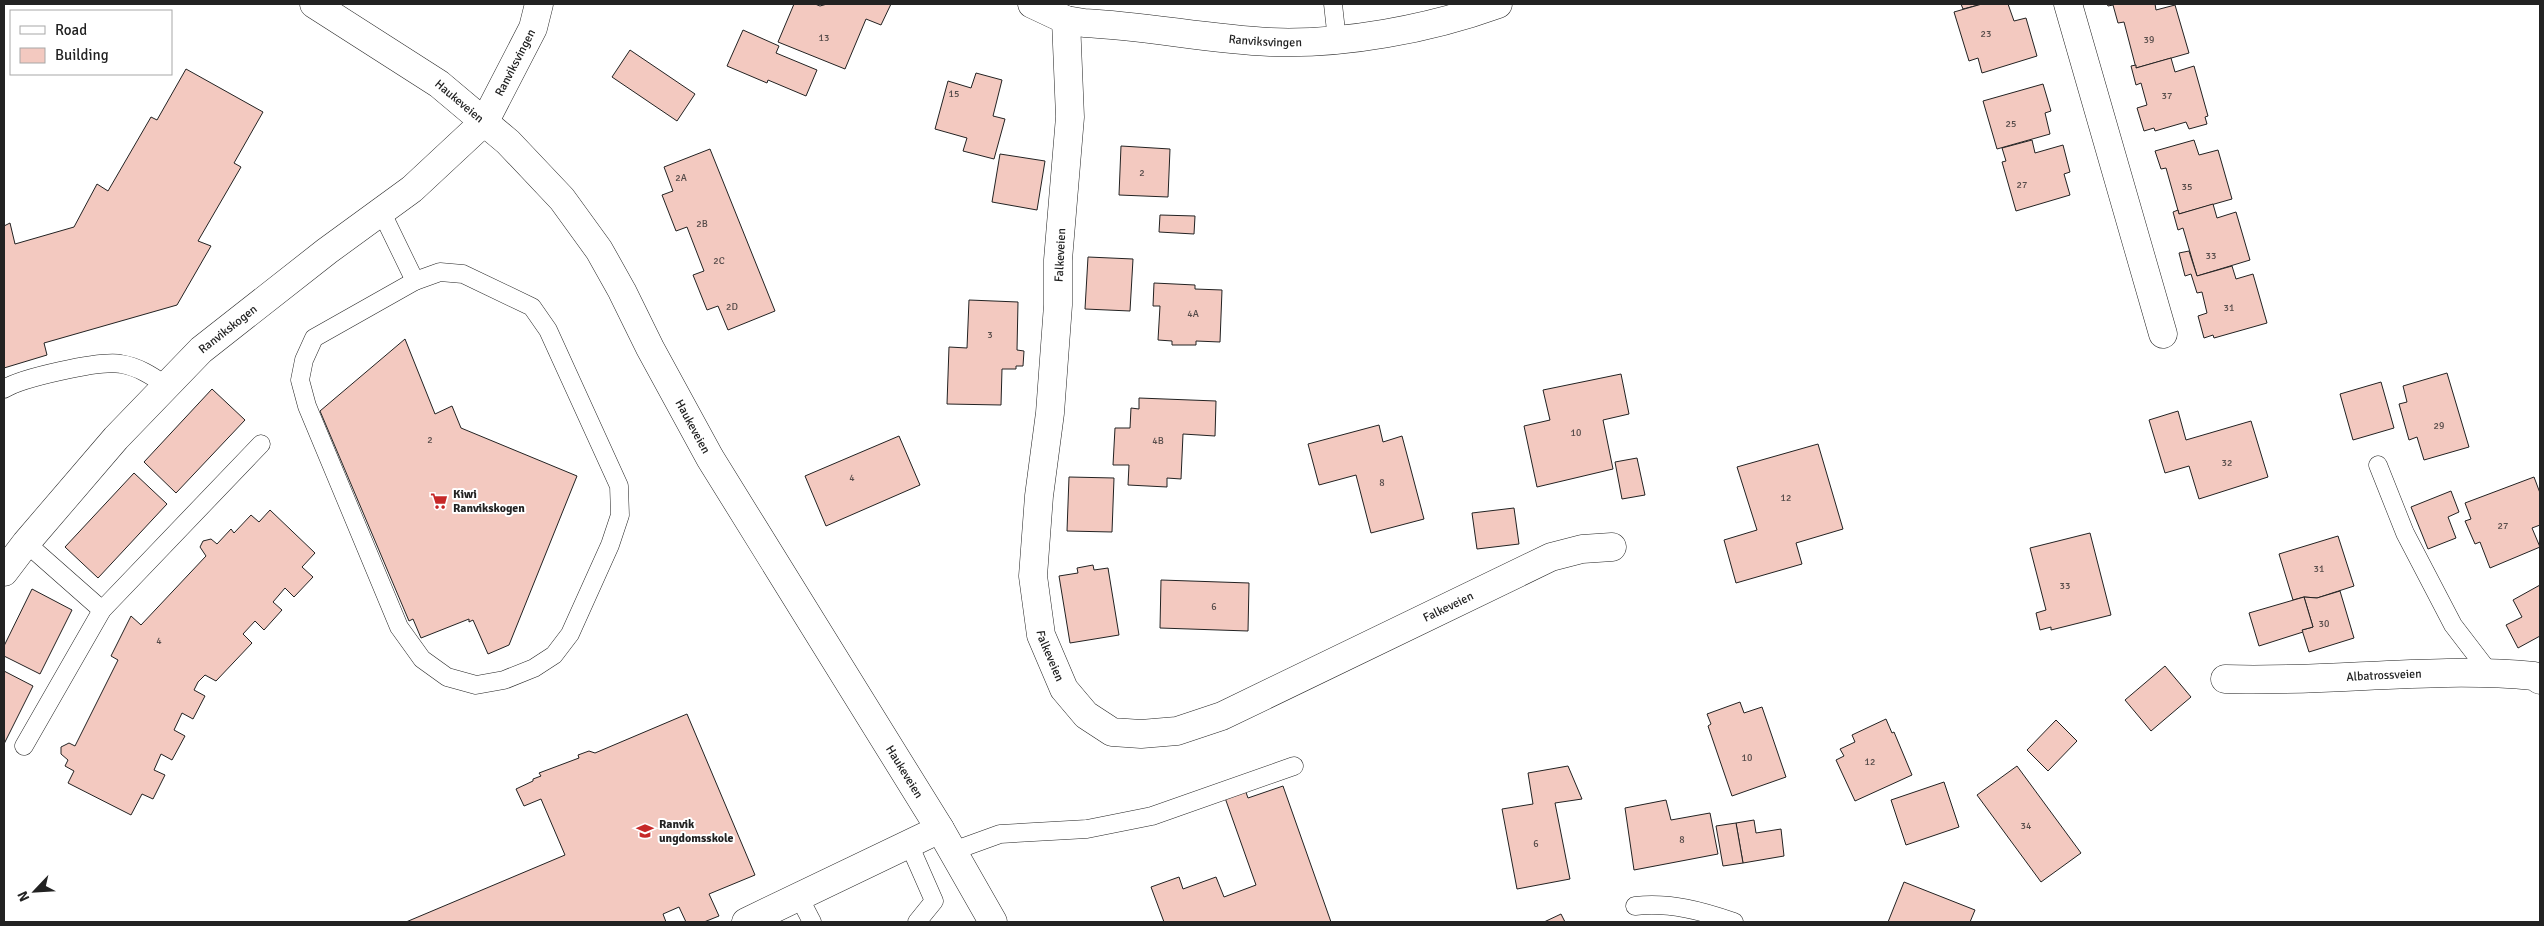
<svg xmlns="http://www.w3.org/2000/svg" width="2544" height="926" viewBox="0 0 2544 926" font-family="Signika,sans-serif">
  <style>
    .building { fill: #f3c9c0; stroke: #222 }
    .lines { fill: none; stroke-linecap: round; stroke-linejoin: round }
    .lane-casing { stroke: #222; stroke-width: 19 }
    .street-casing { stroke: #222; stroke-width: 29 }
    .secondary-casing { stroke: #222; stroke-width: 29 }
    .lane { stroke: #fff; stroke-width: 18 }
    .street { stroke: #fff; stroke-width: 28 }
    .secondary { stroke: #fff; stroke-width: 28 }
    .labels { text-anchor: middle; stroke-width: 4; stroke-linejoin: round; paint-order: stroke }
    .number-label { font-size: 10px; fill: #564c4a }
    .street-label { font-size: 12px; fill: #222; stroke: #fff }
    .poi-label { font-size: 12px; font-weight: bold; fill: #222; stroke: #fff; text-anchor: start }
  </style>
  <rect width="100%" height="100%" fill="#fff"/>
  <g class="building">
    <polygon points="794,4 815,4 820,6 827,4 891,4 881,25 866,19 845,69 778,42"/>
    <polygon points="1961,4 1982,4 1963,9"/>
    <polygon points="1982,4 2008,4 2014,21 2026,18 2037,56 1982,73 1978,58 1969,61 1954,12"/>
    <polygon points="2107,4 2155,4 2156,10 2175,5 2189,53 2136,68 2124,22 2118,23 2113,5 2108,6"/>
    <polygon points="743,30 779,46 776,53 817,70 806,96 768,80 767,83 727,66"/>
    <polygon points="630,50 695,94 677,121 612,77"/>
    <polygon points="2171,58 2175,72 2194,66 2208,116 2205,117 2207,124 2189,129 2186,122 2155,131 2154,128 2144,131 2137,108 2147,105 2141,83 2136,85 2131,66 2136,65 2136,68"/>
    <polygon points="186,69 263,112 234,163 241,167 198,241 211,246 177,305 44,343 47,355 4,368 4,226 10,223 15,244 74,227 97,184 108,191 151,117 157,120"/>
    <polygon points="976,73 1002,80 993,116 1005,119 994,159 963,151 967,138 935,129 948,81 971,88"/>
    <polygon points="2043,84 2051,111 2045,113 2050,134 1997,149 1983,101"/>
    <polygon points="2032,140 2035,153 2063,145 2070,172 2064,174 2070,195 2016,211 2002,162 2006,161 2002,148"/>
    <polygon points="2194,140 2199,155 2218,150 2232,199 2179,214 2166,168 2161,169 2155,151"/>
    <polygon points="1121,146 1170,149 1168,197 1119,195"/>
    <polygon points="710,149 775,311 728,330 718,306 707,310 693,275 704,271 687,227 676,231 662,195 673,191 664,167"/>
    <polygon points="1000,154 1045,161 1037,210 992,202"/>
    <polygon points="2213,204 2217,218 2236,212 2250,260 2197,276 2183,228 2178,230 2173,212 2178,210 2179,214"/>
    <polygon points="1160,215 1195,216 1194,234 1159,232"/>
    <polygon points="2189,251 2197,276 2232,266 2236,279 2253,274 2267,323 2214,338 2213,335 2204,338 2198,316 2207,313 2202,292 2197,293 2191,274 2185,276 2179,253"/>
    <polygon points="1088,257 1133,259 1130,311 1085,309"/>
    <polygon points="1154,283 1195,285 1195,289 1222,290 1220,342 1196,341 1196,345 1172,345 1172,341 1158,340 1160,306 1153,306"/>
    <polygon points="969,300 1018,302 1017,350 1024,351 1023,366 1016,366 1016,369 1002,369 1001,405 947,404 949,347 967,348"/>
    <polygon points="405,339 435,414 452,406 461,428 577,476 509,645 488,654 473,620 469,622 469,619 421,638 413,619 409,621 320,411"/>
    <polygon points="2447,373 2469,447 2424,460 2417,437 2409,440 2399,404 2407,402 2403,386"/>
    <polygon points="1621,374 1629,414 1603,420 1613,469 1537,487 1524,426 1550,420 1543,390"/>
    <polygon points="2381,382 2394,428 2353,440 2340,394"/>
    <polygon points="212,389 245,420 176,493 144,462"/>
    <polygon points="1139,398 1216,401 1215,436 1183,434 1181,479 1167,478 1167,487 1128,485 1129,465 1113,465 1115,428 1130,428 1131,408 1139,409"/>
    <polygon points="2178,411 2186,440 2251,421 2268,477 2199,499 2189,466 2165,473 2149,420"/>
    <polygon points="1379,425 1383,442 1402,436 1424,519 1371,533 1356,475 1319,485 1308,444"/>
    <polygon points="899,436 920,485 826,526 805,476"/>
    <polygon points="1818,444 1843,529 1796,543 1802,564 1736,583 1724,540 1757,530 1737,467"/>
    <polygon points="1637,458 1645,495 1622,499 1615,462"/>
    <polygon points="134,473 167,504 98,578 65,547"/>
    <polygon points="1069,477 1114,478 1112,532 1067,531"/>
    <polygon points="2534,477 2540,493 2540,525 2532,528 2540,547 2490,568 2480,542 2475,544 2465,521 2471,519 2465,503"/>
    <polygon points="2451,491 2459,512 2448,517 2456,538 2428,549 2411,507"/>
    <polygon points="1514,508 1519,544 1477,549 1472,513"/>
    <polygon points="270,510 315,553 302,567 313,577 294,597 285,588 273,602 282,610 264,630 255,621 243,634 252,643 216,681 205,675 198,682 194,690 205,696 193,719 182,713 174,730 185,736 172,760 161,754 154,770 165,775 153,799 142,794 131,815 68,783 74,771 65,766 68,760 61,754 61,747 69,743 75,746 118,660 111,656 131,616 141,625 206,556 200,547 203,541 211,539 217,544 231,529 234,533 251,515 259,522"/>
    <polygon points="2090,533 2111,615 2051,630 2051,627 2040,630 2036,613 2046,610 2030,548"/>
    <polygon points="2338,536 2354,586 2317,598 2304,597 2293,600 2279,554"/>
    <polygon points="1093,565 1094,570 1108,568 1119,635 1070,643 1059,576 1078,573 1077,568"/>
    <polygon points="1161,580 1249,583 1248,631 1160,628"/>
    <polygon points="2540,585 2540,636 2518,648 2506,625 2522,617 2513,600"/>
    <polygon points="32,589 72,610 40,674 4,656 4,646"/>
    <polygon points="2340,591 2354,638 2309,652 2302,630 2313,627 2304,597 2317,598"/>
    <polygon points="2304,597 2313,627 2302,630 2303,632 2259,646 2249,613"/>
    <polygon points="2165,666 2191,697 2151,731 2125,700"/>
    <polygon points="4,671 33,686 4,744"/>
    <polygon points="1740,702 1744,713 1762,707 1786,777 1732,796 1708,726 1711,724 1707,714"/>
    <polygon points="687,714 755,875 709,894 719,916 704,922 686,922 679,907 663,914 666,922 406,922 565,855 541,799 524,806 516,789 533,781 533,779 541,776 539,773 579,758 578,755 589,751 595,753"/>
    <polygon points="1886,719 1892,733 1894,732 1912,775 1855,801 1836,760 1844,756 1840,749 1855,742 1852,735"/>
    <polygon points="2056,720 2077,741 2048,771 2027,750"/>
    <polygon points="1568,766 1582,799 1555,803 1570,879 1517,889 1502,809 1533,804 1528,773"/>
    <polygon points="2017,766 2081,853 2041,882 1977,795"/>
    <polygon points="1944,782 1959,827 1906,845 1891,800"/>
    <polygon points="1283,786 1331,922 1164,922 1151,887 1179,877 1183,889 1216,877 1224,897 1256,885 1224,795 1244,787 1248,798"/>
    <polygon points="1666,800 1671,820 1710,813 1718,854 1634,870 1625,808"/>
    <polygon points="1754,820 1756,833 1781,829 1784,856 1743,863 1736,823"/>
    <polygon points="1736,823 1743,863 1723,866 1716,826"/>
    <polygon points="1904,882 1975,910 1970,922 1888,922"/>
    <polygon points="1561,914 1565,922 1544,922"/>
  </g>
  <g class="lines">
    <g class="lane-casing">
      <g id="lane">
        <polyline points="1333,4 1337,40"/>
        <polyline points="382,213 415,281"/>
        <polygon points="440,272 463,274 532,307 548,330 619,486 620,515 610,545 570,634 554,655 534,668 504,680 476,685 447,677 422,659 399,627 307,406 300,380 304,360 314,338 415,281"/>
        <path d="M 4,389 C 21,378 100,360 121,364 C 139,367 152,376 167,386"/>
        <polyline points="2378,465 2405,533 2453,625 2489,672"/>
        <polyline points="26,543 102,610"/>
        <polyline points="24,746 102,610 261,444"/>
        <polyline points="909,844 934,901 917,922"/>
        <polyline points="953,851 1000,834 1087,829 1152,816 1294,766"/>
        <polyline points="799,897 812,922"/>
        <path d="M 1635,906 C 1670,902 1702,911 1734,922"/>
      </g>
    </g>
    <g class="street-casing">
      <g id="street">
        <path id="s1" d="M 1032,4 L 1066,20 L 1084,23 C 1146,26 1208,39 1270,42 C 1343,45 1429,29 1498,4"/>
        <polyline points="2068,4 2163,334"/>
        <path id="s2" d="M 1066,20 L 1070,117 L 1058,260 L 1058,305 L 1050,413 L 1039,496 L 1033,576 L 1041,635 L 1064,689 L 1086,715 L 1112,732 L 1141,734 L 1177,731 L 1222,716 L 1551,557 L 1582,549 L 1612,547"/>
        <path id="s3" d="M 4,572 L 26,543 L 116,438 L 201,350 L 327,251 L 412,189 L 485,121 L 533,28 L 539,4"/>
        <path id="s4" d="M 2225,679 C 2328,683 2431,666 2534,676 L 2540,680"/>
        <polyline points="746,922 940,829"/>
      </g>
    </g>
    <g class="secondary-casing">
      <g id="secondary">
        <path id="s5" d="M 314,4 L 439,84 L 508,142 L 562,199 L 599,250 L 622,291 L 650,348 L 710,458 L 940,829 L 993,922"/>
      </g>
    </g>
    <use href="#lane" class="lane"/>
    <use href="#street" class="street"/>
    <use href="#secondary" class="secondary"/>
  </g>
  <defs>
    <g id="supermarket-bare" transform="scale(1.35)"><path d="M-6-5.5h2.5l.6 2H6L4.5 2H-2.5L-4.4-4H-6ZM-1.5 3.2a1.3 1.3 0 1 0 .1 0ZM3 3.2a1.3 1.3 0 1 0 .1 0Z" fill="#c62828" stroke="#fff" stroke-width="2.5" paint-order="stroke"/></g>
    <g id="school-bare" transform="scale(1.35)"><path d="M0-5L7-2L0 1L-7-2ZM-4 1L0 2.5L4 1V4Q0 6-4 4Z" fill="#c62828" stroke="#fff" stroke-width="2.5" paint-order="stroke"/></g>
  </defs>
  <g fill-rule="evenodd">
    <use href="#supermarket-bare" x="439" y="501"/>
    <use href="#school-bare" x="645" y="831"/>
  </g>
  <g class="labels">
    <g class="number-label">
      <text x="1986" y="37">23</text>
      <text x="824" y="41">13</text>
      <text x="2149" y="43">39</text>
      <text x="954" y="97">15</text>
      <text x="2167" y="99">37</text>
      <text x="2011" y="127">25</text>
      <text x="1142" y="176">2</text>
      <text x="681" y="181">2A</text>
      <text x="2022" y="188">27</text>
      <text x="2187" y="190">35</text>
      <text x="702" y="227">2B</text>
      <text x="2211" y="259">33</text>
      <text x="719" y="264">2C</text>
      <text x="732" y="310">2D</text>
      <text x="2229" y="311">31</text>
      <text x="1193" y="317">4A</text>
      <text x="990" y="338">3</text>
      <text x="2439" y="429">29</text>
      <text x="1576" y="436">10</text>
      <text x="430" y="443">2</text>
      <text x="1158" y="444">4B</text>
      <text x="2227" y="466">32</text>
      <text x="852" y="481">4</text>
      <text x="1382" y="486">8</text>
      <text x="1786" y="501">12</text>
      <text x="2503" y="529">27</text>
      <text x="2319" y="572">31</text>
      <text x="2065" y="589">33</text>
      <text x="1214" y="610">6</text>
      <text x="2324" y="627">30</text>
      <text x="159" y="644">4</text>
      <text x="1747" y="761">10</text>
      <text x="1870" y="765">12</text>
      <text x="2026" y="829">34</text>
      <text x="1682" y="843">8</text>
      <text x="1536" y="847">6</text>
    </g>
    <g class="street-label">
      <text dy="4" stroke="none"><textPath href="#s1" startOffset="238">Ranviksvingen</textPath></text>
      <text dy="4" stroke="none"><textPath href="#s3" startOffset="728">Ranviksvingen</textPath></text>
      <text dy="4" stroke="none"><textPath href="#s5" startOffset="175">Haukeveien</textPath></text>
      <text transform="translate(1060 255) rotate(-87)" y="4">Falkeveien</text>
      <text dy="4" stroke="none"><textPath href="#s3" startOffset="331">Ranvikskogen</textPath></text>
      <text dy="4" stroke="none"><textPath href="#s5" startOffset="580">Haukeveien</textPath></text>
      <text dy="4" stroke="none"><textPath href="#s2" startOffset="1105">Falkeveien</textPath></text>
      <text dy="4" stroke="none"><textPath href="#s2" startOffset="640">Falkeveien</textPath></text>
      <text dy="4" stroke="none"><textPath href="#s4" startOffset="159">Albatrossveien</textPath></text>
      <text dy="4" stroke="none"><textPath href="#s5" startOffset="985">Haukeveien</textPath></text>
    </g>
    <g class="poi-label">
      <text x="453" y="498">Kiwi<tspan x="453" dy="14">Ranvikskogen</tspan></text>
      <text x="659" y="828">Ranvik<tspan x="659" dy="14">ungdomsskole</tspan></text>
    </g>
  </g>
  <rect width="2544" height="926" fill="none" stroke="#222222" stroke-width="10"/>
  <rect x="10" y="10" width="162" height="65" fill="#ffffff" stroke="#a7a7a7"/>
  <rect x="20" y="26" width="25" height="8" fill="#ffffff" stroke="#a7a7a7"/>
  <text x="55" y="35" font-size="15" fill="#222222">Road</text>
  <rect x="20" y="48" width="25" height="15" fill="#f3c9c0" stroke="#a7a7a7"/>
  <text x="55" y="60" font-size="15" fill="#222222">Building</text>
  <g transform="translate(35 891) rotate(245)" stroke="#ffffff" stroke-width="4" paint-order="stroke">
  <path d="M0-4L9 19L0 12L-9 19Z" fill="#222222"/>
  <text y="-8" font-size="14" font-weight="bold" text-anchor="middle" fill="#222222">N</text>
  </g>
</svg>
